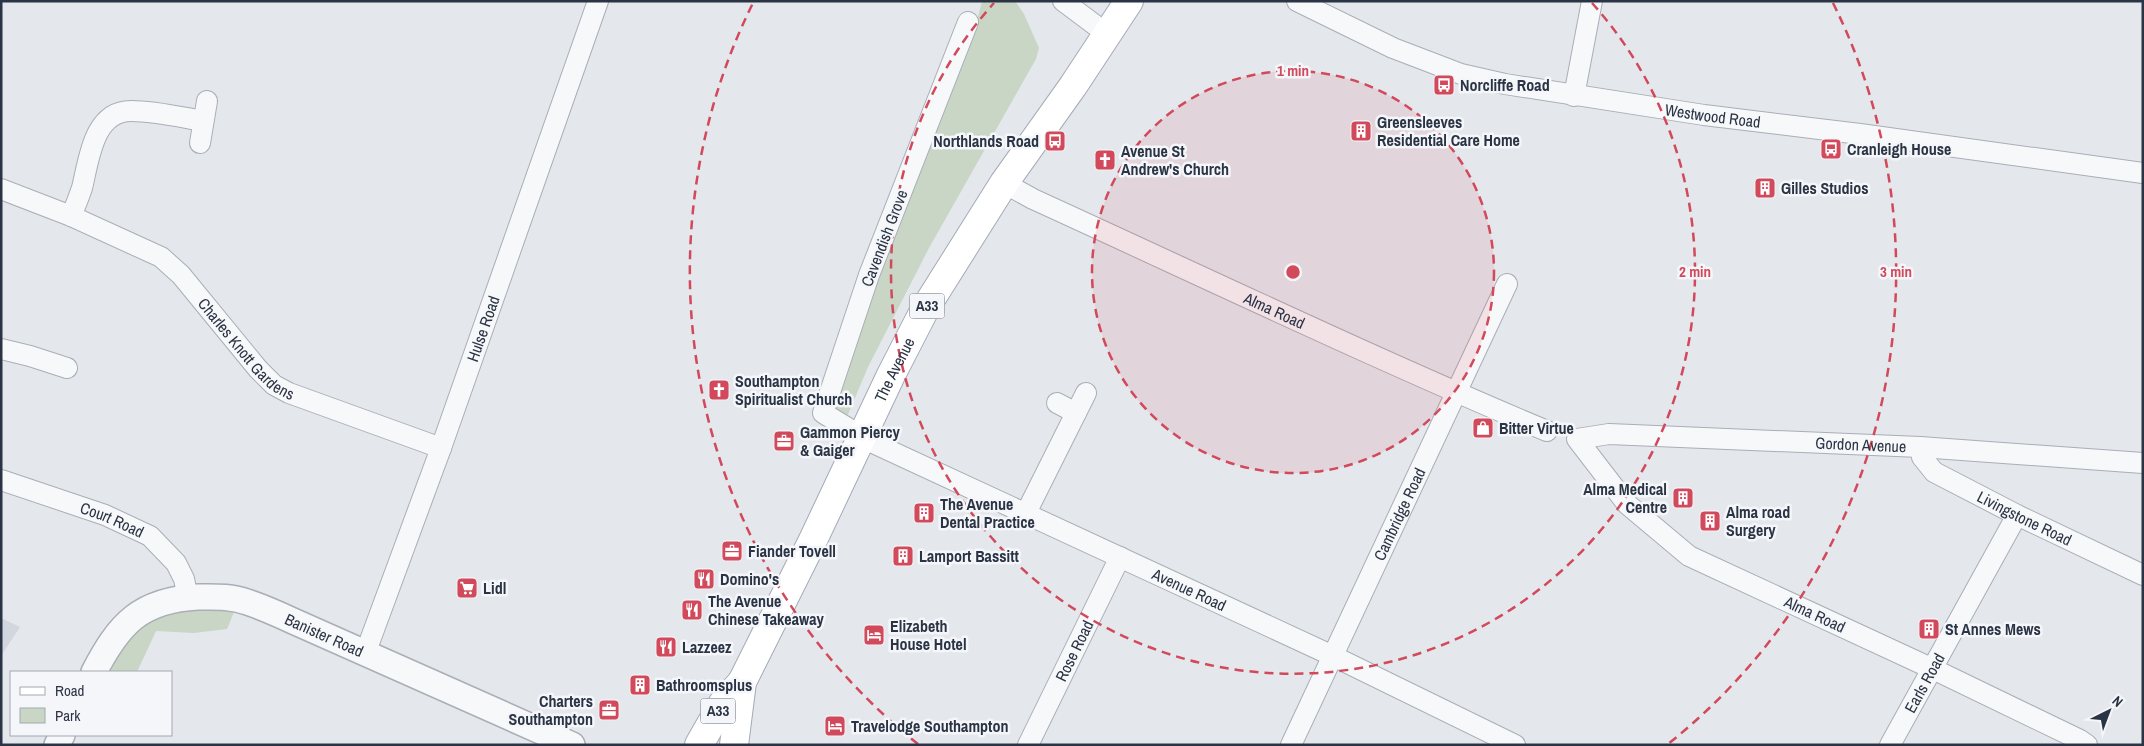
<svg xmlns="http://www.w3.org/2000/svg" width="2144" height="746" viewBox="0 0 2144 746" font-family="'Archivo Narrow',sans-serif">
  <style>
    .built { fill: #d2d6de }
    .green { fill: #c9d6c5 }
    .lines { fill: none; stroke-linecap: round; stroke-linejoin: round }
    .minor-casing { stroke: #a9aeb7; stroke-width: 22 }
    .tertiary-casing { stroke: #a9aeb7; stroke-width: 28 }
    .primary-casing { stroke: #a3abb8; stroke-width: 30 }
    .minor { stroke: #f7f8fa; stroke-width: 20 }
    .tertiary { stroke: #f7f8fa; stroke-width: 25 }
    .primary { stroke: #fff; stroke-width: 28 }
    .ring { fill: none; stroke: #d1495b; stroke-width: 2.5; stroke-dasharray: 9 6 }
    .labels { text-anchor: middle; stroke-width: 5; stroke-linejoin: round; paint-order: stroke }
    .shield { fill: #f4f6f9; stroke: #676e7b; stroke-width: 1 }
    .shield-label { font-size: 15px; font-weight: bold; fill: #2b3445 }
    .poi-label { font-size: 16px; font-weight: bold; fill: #2b3445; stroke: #f4f6f9; text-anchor: start }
    .street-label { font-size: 16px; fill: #2b3445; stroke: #f4f6f9 }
    .centre { fill: #d1495b; stroke: #f4f6f9; stroke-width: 2.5 }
    .ring-label { font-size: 15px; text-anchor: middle; font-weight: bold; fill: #d1495b; stroke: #f4f6f9; stroke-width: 5; stroke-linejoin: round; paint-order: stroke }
  </style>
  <rect width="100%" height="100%" fill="#e4e7ec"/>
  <polygon class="built" points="1,618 20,627 1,656"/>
  <g class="green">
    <polygon points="982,1 1015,1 1024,14 1039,48 1036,59 929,248 868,367 847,417 839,414 832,403 904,208 973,37"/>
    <path d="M 218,608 L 234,612 L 227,629 L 194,633 L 156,631 L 137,672 L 105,672 C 123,643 144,617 179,610 C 191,607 205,609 218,608 Z"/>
  </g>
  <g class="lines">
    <g class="minor-casing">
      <g id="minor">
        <polyline points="1063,1 1107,34"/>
        <path id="s1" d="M 1297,1 L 1393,48 L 1461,74 L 1505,84 L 1704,115 L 1860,134 L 2143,173"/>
        <path id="s2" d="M 968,22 L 869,275 L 823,413 L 871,442 L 1333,656 L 1515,745"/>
        <polyline points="1574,96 1592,1"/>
        <polyline points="200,143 207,101"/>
        <path id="s3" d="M 1004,183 L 1033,199 C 1204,277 1373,358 1547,431"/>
        <path id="s4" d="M 1,189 L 71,216 L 161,257 L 181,275 L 258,369 L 274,385 L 289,393 L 441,448"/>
        <path d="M 71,216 C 75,207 79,197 82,188 C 89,160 93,111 131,111 C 155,111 180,117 203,121"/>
        <polyline points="1,349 30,356 67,368"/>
        <polyline points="1057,403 1076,413"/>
        <path id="s5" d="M 1920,447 L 1922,457 L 1934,472 L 2017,515 L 2143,575"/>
        <path id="s6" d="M 1,480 L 105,515 L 150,536 L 176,563 L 184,579 L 188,598"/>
        <polyline points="1026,513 1086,393"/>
        <path id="s7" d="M 365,654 L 441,448 L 598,1"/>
        <path id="s8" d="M 1028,745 L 1120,557"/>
        <path id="s9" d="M 1291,745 L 1507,284"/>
        <path id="s10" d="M 1890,745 L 2017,515"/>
        <path id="s11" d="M 2087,745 L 2080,740 L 1933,669 L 1689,556 L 1627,504 L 1577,439 L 1609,434 L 1920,447 L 2143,463"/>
      </g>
    </g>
    <g class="tertiary-casing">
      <g id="tertiary">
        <path id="s12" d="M 94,672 C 119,624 140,600 198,597 C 214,597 231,596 247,602 C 262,607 278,614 293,621 L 572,745"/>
        <polyline points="57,745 62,735"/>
      </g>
    </g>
    <g class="primary-casing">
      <g id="primary">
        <polyline points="699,745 723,703 742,682"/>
        <path id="s13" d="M 734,745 L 742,682 L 813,540 L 891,375 L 926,307 L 1004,183 L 1073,86 L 1129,1"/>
      </g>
    </g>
    <use href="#minor" class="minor"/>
    <use href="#tertiary" class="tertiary"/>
    <use href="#primary" class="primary"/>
  </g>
  <circle cx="1293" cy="272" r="201" fill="#d1495b" fill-opacity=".12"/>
  <g class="ring">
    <circle cx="1293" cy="272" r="201"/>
    <path d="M1592 3A402 402 0 1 1 994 3"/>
    <path d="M918 744A603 603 0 0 1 753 3M1833 3A603 603 0 0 1 1668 744"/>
  </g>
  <defs>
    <g id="bus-square" transform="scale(1.125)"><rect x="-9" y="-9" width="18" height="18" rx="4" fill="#d1495b" stroke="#f4f6f9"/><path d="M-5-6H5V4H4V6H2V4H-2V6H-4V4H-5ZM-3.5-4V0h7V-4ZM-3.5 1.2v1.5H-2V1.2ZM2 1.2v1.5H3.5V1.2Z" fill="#fff"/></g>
    <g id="building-square" transform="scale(1.125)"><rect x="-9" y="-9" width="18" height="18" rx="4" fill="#d1495b" stroke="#f4f6f9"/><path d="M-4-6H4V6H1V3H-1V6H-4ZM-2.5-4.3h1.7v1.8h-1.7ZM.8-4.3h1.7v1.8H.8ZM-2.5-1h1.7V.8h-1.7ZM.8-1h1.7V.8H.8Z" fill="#fff"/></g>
    <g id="church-square" transform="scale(1.125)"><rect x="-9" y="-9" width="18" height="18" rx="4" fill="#d1495b" stroke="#f4f6f9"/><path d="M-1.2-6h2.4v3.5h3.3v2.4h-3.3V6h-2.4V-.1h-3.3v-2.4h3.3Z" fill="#fff"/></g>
    <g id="shop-square" transform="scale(1.125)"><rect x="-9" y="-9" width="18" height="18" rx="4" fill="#d1495b" stroke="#f4f6f9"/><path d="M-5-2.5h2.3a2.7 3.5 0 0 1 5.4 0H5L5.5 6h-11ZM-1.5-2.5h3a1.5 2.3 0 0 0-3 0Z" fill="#fff"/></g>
    <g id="office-square" transform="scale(1.125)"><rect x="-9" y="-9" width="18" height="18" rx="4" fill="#d1495b" stroke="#f4f6f9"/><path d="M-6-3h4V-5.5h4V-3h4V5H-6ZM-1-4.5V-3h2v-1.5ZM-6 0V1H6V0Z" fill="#fff"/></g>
    <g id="restaurant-square" transform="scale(1.125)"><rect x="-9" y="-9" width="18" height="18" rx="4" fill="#d1495b" stroke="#f4f6f9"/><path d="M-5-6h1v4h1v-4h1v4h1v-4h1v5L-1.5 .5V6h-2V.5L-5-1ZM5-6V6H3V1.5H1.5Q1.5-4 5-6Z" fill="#fff"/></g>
    <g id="supermarket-square" transform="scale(1.125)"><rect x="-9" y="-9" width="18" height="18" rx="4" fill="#d1495b" stroke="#f4f6f9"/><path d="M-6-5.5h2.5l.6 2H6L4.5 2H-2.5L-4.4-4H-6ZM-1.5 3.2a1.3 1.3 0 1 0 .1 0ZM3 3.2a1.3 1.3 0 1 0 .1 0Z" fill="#fff"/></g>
    <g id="hotel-square" transform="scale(1.125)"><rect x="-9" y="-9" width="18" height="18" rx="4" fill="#d1495b" stroke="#f4f6f9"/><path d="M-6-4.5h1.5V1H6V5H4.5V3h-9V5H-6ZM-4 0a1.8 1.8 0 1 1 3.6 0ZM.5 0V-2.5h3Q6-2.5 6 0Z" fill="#fff"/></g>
  </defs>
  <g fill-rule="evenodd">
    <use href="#bus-square" x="1444" y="85"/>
    <use href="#building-square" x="1361" y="131"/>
    <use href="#bus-square" x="1055" y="141"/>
    <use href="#bus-square" x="1831" y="149"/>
    <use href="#church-square" x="1105" y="160"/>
    <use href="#building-square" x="1765" y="188"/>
    <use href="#church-square" x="719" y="390"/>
    <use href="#shop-square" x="1483" y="428"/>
    <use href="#office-square" x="784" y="441"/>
    <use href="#building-square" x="1683" y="498"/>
    <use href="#building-square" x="924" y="513"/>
    <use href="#building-square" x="1710" y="521"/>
    <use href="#office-square" x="732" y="551"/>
    <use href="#building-square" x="903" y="556"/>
    <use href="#restaurant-square" x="704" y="579"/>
    <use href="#supermarket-square" x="467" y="588"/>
    <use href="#restaurant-square" x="692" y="610"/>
    <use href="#building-square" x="1929" y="629"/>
    <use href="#hotel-square" x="874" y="635"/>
    <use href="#restaurant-square" x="666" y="647"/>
    <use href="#building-square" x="640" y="685"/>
    <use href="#office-square" x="609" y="710"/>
    <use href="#hotel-square" x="835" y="726"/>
  </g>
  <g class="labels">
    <g class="shield">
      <rect x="909.5" y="293.5" width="35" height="25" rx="4"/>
      <rect x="700.5" y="698.5" width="35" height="25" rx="4"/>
    </g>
    <g class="shield-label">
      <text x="927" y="311">A33</text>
      <text x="718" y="716">A33</text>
    </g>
    <g class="poi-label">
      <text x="1460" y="91">Norcliffe Road</text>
      <text x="1377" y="128">Greensleeves<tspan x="1377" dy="18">Residential Care Home</tspan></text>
      <text x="1039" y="147" text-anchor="end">Northlands Road</text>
      <text x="1847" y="155">Cranleigh House</text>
      <text x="1121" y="157">Avenue St<tspan x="1121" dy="18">Andrew's Church</tspan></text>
      <text x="1781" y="194">Gilles Studios</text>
      <text x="735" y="387">Southampton<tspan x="735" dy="18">Spiritualist Church</tspan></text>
      <text x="1499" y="434">Bitter Virtue</text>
      <text x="800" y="438">Gammon Piercy<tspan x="800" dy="18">&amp; Gaiger</tspan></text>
      <text x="1667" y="495" text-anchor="end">Alma Medical<tspan x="1667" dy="18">Centre</tspan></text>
      <text x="940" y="510">The Avenue<tspan x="940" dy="18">Dental Practice</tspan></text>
      <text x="1726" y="518">Alma road<tspan x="1726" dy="18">Surgery</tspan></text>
      <text x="748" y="557">Fiander Tovell</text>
      <text x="919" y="562">Lamport Bassitt</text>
      <text x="720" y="585">Domino's</text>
      <text x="483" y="594">Lidl</text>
      <text x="708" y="607">The Avenue<tspan x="708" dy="18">Chinese Takeaway</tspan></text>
      <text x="890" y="632">Elizabeth<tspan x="890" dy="18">House Hotel</tspan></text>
      <text x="1945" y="635">St Annes Mews</text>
      <text x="682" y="653">Lazzeez</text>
      <text x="656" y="691">Bathroomsplus</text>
      <text x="593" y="707" text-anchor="end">Charters<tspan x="593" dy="18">Southampton</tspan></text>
      <text x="851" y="732">Travelodge Southampton</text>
    </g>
    <g class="street-label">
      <text dy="6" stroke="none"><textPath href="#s1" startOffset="435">Westwood Road</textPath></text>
      <text transform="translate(884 238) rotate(-69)" y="6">Cavendish Grove</text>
      <text dy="6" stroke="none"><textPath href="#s3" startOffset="299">Alma Road</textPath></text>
      <text dy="6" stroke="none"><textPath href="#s7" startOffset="346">Hulse Road</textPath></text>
      <text dy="6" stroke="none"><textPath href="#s4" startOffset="300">Charles Knott Gardens</textPath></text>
      <text dy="6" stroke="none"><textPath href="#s13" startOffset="411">The Avenue</textPath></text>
      <text dy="6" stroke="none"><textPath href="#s11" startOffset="888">Gordon Avenue</textPath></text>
      <text dy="6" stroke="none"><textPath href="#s9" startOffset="255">Cambridge Road</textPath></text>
      <text dy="6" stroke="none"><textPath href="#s5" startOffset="131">Livingstone Road</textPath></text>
      <text dy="6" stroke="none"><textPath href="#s6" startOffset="118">Court Road</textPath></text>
      <text dy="6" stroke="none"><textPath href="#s2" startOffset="824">Avenue Road</textPath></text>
      <text transform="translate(1815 614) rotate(25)" y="6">Alma Road</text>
      <text dy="6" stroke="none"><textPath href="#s12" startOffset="270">Banister Road</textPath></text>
      <text dy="6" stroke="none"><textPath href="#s8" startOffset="105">Rose Road</textPath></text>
      <text dy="6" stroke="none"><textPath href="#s10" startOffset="71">Earls Road</textPath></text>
    </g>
  </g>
  <circle cx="1293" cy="272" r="8" class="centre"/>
  <g class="ring-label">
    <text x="1293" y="76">1 min</text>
    <text x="1695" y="277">2 min</text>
    <text x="1896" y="277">3 min</text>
  </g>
  <rect width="2144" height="746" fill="none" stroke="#2b3445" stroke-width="5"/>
  <rect x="10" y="671" width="162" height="65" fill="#f4f6f9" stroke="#a4a8b1"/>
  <rect x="20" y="687" width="25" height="8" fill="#ffffff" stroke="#a4a8b1"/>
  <text x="55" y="696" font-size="15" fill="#2b3445">Road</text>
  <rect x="20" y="708" width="25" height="15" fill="#c9d6c5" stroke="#a4a8b1"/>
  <text x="55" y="721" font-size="15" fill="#2b3445">Park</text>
  <g transform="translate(2109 711) rotate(42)" stroke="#f4f6f9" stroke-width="4" paint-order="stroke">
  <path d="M0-4L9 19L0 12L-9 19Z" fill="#2b3445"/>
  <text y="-8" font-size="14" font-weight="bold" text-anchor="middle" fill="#2b3445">N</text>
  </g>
</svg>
